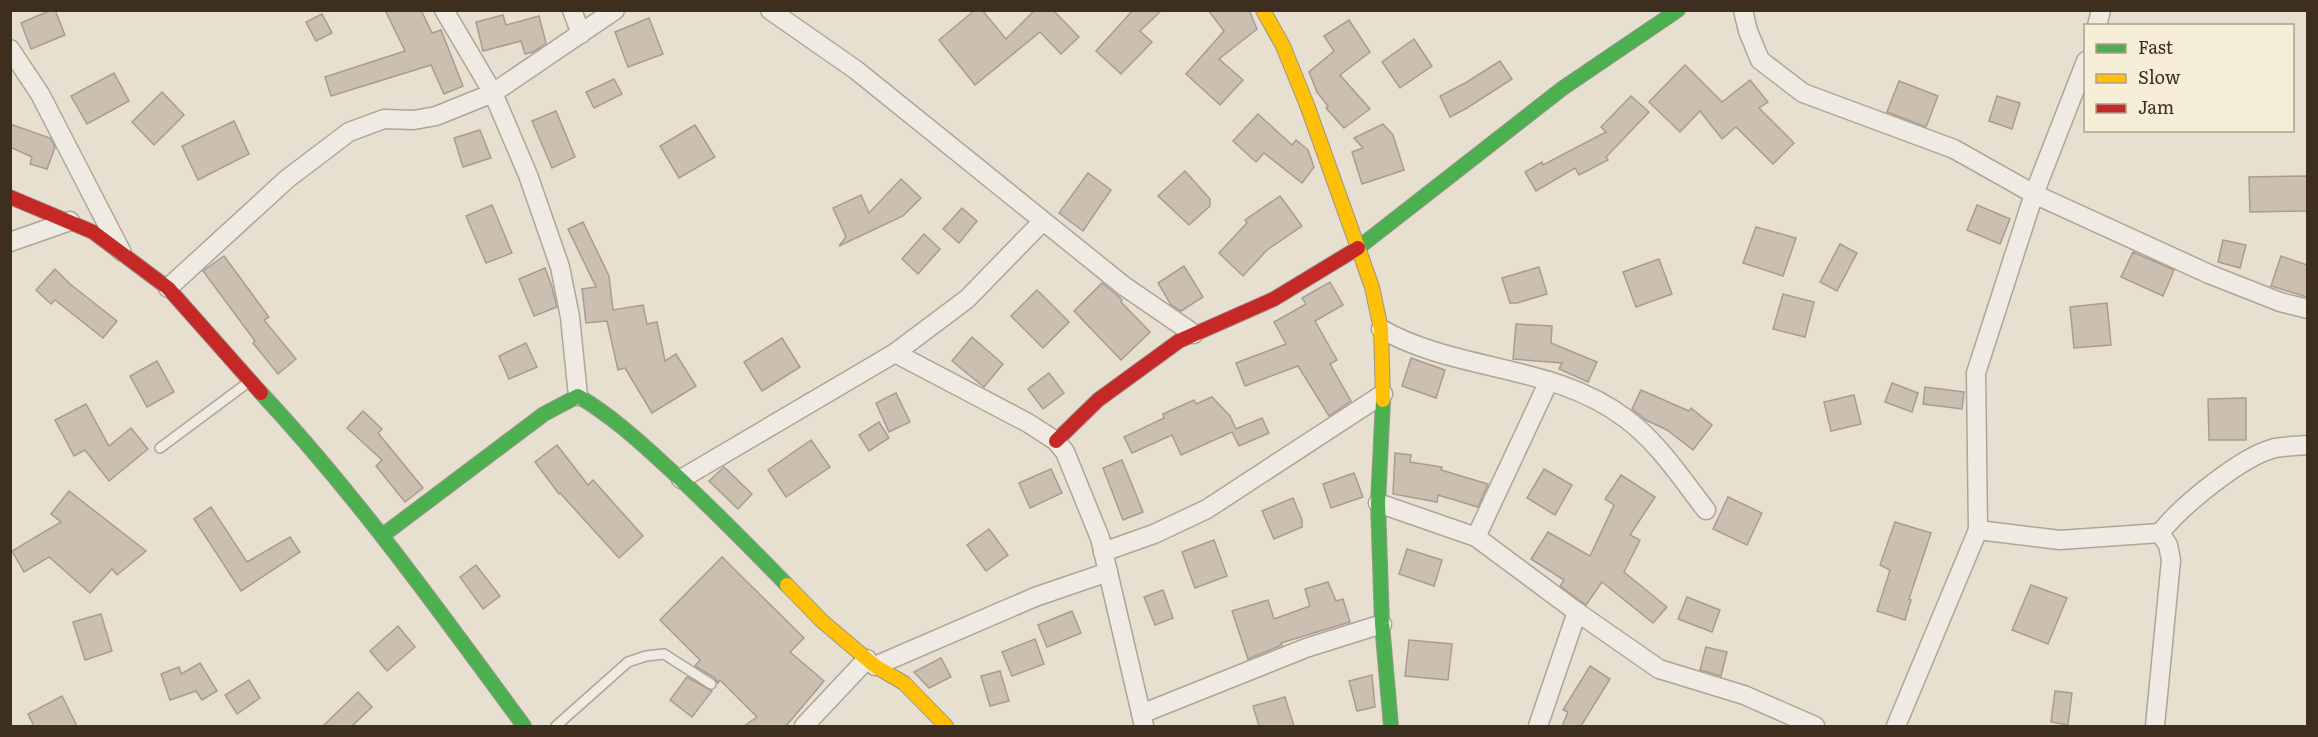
<svg xmlns="http://www.w3.org/2000/svg" width="2318" height="737" viewBox="0 0 2318 737" font-family="Literata,serif">
  <style>
    .building { fill: #cbbfb2; stroke: #a89c90; stroke-width: 1.5 }
    .lines { fill: none; stroke-linecap: round; stroke-linejoin: round }
    .lane-casing { stroke: #ada599; stroke-width: 12 }
    .street-casing { stroke: #ada599; stroke-width: 21 }
    .fast-casing { stroke: #9c958a; stroke-width: 16 }
    .slow-casing { stroke: #9c958a; stroke-width: 16 }
    .jam-casing { stroke: #9c958a; stroke-width: 16 }
    .lane { stroke: #efebe3; stroke-width: 9 }
    .street { stroke: #efebe3; stroke-width: 18 }
    .fast { stroke: #4caf50; stroke-width: 14 }
    .slow { stroke: #ffc107; stroke-width: 14 }
    .jam { stroke: #c62828; stroke-width: 14 }
  </style>
  <rect width="100%" height="100%" fill="#e7e0d1"/>
  <g class="building">
    <polygon points="51,10 55,10 65,35 31,49 21,23"/>
    <polygon points="385,10 421,10 432,33 441,30 463,86 444,94 431,65 331,96 325,77 405,51"/>
    <polygon points="975,10 982,10 1006,39 1035,10 1053,10 1079,37 1061,54 1040,32 975,85 939,40"/>
    <polygon points="1133,10 1162,10 1140,31 1152,42 1121,74 1096,51"/>
    <polygon points="1208,10 1249,10 1257,29 1219,59 1243,80 1220,105 1186,74 1224,31"/>
    <polygon points="322,14 332,33 316,41 306,22"/>
    <polygon points="503,15 506,25 539,16 546,43 533,52 525,54 521,41 483,51 476,22"/>
    <polygon points="649,18 663,54 628,67 615,32"/>
    <polygon points="1349,20 1370,52 1340,75 1370,109 1344,128 1326,108 1328,106 1317,92 1309,72 1334,51 1324,36"/>
    <polygon points="1414,39 1432,66 1400,88 1382,62"/>
    <polygon points="1500,61 1512,79 1467,108 1450,117 1440,96 1467,82"/>
    <polygon points="1685,65 1722,102 1750,80 1768,102 1759,108 1794,143 1773,164 1736,127 1722,139 1700,111 1680,132 1649,102"/>
    <polygon points="114,73 129,101 87,124 71,96"/>
    <polygon points="614,79 622,94 594,108 586,92"/>
    <polygon points="1899,81 1938,96 1926,127 1887,112"/>
    <polygon points="162,92 184,115 154,145 132,122"/>
    <polygon points="1631,96 1649,112 1606,157 1608,160 1579,175 1575,168 1536,191 1525,172 1542,162 1543,165 1606,132 1601,127"/>
    <polygon points="1997,96 2020,103 2012,129 1989,121"/>
    <polygon points="556,111 575,157 552,168 532,121"/>
    <polygon points="1258,114 1292,145 1296,140 1308,150 1314,167 1302,183 1264,153 1256,162 1233,141"/>
    <polygon points="234,121 249,154 198,180 182,146"/>
    <polygon points="10,124 50,138 55,147 47,169 30,164 32,157 10,147"/>
    <polygon points="1383,124 1393,135 1404,170 1362,184 1352,152 1363,148 1354,138"/>
    <polygon points="695,125 715,157 679,178 660,146"/>
    <polygon points="480,130 491,158 463,167 454,138"/>
    <polygon points="1185,171 1210,199 1210,206 1189,225 1158,196"/>
    <polygon points="1088,173 1111,190 1083,231 1059,213"/>
    <polygon points="2307,176 2307,211 2250,212 2249,177"/>
    <polygon points="901,179 921,198 903,216 839,246 846,237 833,208 861,195 869,213"/>
    <polygon points="1280,196 1302,226 1267,250 1243,276 1219,253 1247,223 1245,220"/>
    <polygon points="492,205 512,253 486,263 466,216"/>
    <polygon points="1977,205 2010,219 2000,244 1967,230"/>
    <polygon points="962,208 977,221 959,243 943,229"/>
    <polygon points="583,222 609,276 613,310 643,305 647,324 657,322 665,361 676,354 696,386 652,413 625,368 618,370 607,321 586,323 582,289 596,287 568,229"/>
    <polygon points="1756,227 1796,238 1783,276 1743,263"/>
    <polygon points="924,234 940,249 918,274 902,259"/>
    <polygon points="2223,240 2246,245 2240,268 2218,262"/>
    <polygon points="1840,244 1857,253 1837,291 1820,282"/>
    <polygon points="2133,252 2174,270 2163,296 2121,277"/>
    <polygon points="224,256 269,317 264,320 296,359 278,374 253,343 255,341 203,271"/>
    <polygon points="2281,256 2307,265 2307,297 2271,286"/>
    <polygon points="1659,259 1672,294 1636,307 1623,272"/>
    <polygon points="1184,266 1203,297 1181,311 1171,305 1158,283"/>
    <polygon points="1539,267 1547,294 1517,303 1510,303 1502,278"/>
    <polygon points="545,268 552,287 557,307 534,316 519,279"/>
    <polygon points="55,269 70,284 117,321 103,338 55,300 51,304 36,290"/>
    <polygon points="1330,282 1343,305 1315,321 1337,360 1330,364 1351,401 1329,416 1298,366 1245,386 1236,363 1286,344 1274,322 1306,304 1302,298"/>
    <polygon points="1102,283 1117,295 1122,300 1121,302 1150,332 1121,360 1074,311"/>
    <polygon points="1037,290 1069,322 1043,348 1011,316"/>
    <polygon points="1783,294 1814,302 1805,337 1773,329"/>
    <polygon points="2107,303 2111,345 2074,348 2070,307"/>
    <polygon points="1516,324 1552,326 1551,343 1597,362 1588,382 1559,369 1562,363 1513,359"/>
    <polygon points="972,337 1003,364 984,387 952,361"/>
    <polygon points="782,338 800,367 762,391 744,362"/>
    <polygon points="526,343 537,367 509,379 499,356"/>
    <polygon points="1411,358 1445,370 1436,398 1402,386"/>
    <polygon points="157,361 174,392 147,407 130,376"/>
    <polygon points="1049,373 1064,393 1043,409 1028,389"/>
    <polygon points="1892,383 1918,393 1912,412 1885,402"/>
    <polygon points="1925,387 1964,392 1962,409 1923,404"/>
    <polygon points="1641,390 1689,411 1691,408 1712,425 1693,450 1667,430 1646,420 1632,409"/>
    <polygon points="896,393 910,422 889,432 876,403"/>
    <polygon points="1854,395 1861,424 1831,431 1824,402"/>
    <polygon points="1212,397 1230,416 1236,429 1262,418 1269,433 1239,446 1232,432 1181,455 1172,435 1132,453 1124,437 1164,418 1163,414 1194,400 1196,404"/>
    <polygon points="2246,398 2246,440 2209,440 2208,399"/>
    <polygon points="86,404 109,446 131,428 148,449 109,481 85,450 74,456 55,420"/>
    <polygon points="363,411 382,429 378,433 423,488 405,502 376,466 382,460 347,428"/>
    <polygon points="879,422 889,438 869,451 859,435"/>
    <polygon points="811,440 830,467 786,497 768,470"/>
    <polygon points="557,445 588,485 593,480 643,536 619,558 560,493 559,494 535,462"/>
    <polygon points="1395,453 1411,455 1410,462 1442,467 1441,470 1488,484 1478,507 1438,495 1437,502 1393,494"/>
    <polygon points="1122,460 1143,512 1123,520 1103,468"/>
    <polygon points="724,467 752,494 738,509 709,481"/>
    <polygon points="1051,469 1062,493 1030,508 1019,483"/>
    <polygon points="1544,469 1572,485 1555,515 1527,498"/>
    <polygon points="1354,473 1363,497 1331,508 1323,484"/>
    <polygon points="1621,475 1655,497 1630,535 1640,540 1624,572 1667,607 1653,623 1602,582 1586,605 1560,586 1564,580 1531,559 1548,532 1590,556 1614,505 1605,499"/>
    <polygon points="69,491 146,551 117,575 112,569 90,593 49,557 24,572 12,551 61,522 51,514"/>
    <polygon points="1728,497 1762,513 1747,545 1713,529"/>
    <polygon points="1293,498 1302,520 1302,527 1274,539 1262,511"/>
    <polygon points="211,507 247,562 290,537 300,552 241,591 194,519"/>
    <polygon points="1895,522 1931,533 1909,599 1911,600 1905,620 1877,611 1890,570 1880,565"/>
    <polygon points="989,529 1008,555 986,571 967,545"/>
    <polygon points="1214,540 1227,576 1195,588 1182,552"/>
    <polygon points="1407,549 1442,560 1434,586 1399,574"/>
    <polygon points="722,557 804,638 790,652 824,681 786,726 744,726 757,717 720,680 718,683 715,678 695,666 700,660 660,620"/>
    <polygon points="476,565 500,596 483,609 460,577"/>
    <polygon points="1328,582 1336,601 1343,599 1350,622 1281,643 1282,645 1248,659 1232,611 1268,600 1274,619 1310,606 1305,589"/>
    <polygon points="2031,585 2067,598 2048,644 2012,630"/>
    <polygon points="1163,590 1173,618 1155,625 1144,597"/>
    <polygon points="1687,597 1720,610 1712,632 1678,619"/>
    <polygon points="1072,611 1081,633 1047,647 1038,625"/>
    <polygon points="101,614 112,651 85,660 73,622"/>
    <polygon points="398,626 415,647 387,671 370,651"/>
    <polygon points="1035,639 1044,664 1012,676 1002,652"/>
    <polygon points="1409,640 1452,644 1448,680 1405,676"/>
    <polygon points="1706,647 1727,652 1721,676 1700,670"/>
    <polygon points="941,658 951,677 929,688 914,672"/>
    <polygon points="200,663 217,691 202,700 196,691 170,700 161,674 179,667 181,674"/>
    <polygon points="1590,666 1610,679 1581,726 1562,726 1568,712 1563,710"/>
    <polygon points="1000,671 1009,701 990,706 981,676"/>
    <polygon points="1372,675 1375,707 1357,711 1349,681"/>
    <polygon points="687,677 712,691 692,717 670,700"/>
    <polygon points="249,680 260,698 237,714 225,695"/>
    <polygon points="2055,691 2072,693 2068,725 2051,722"/>
    <polygon points="358,692 372,707 352,726 323,726"/>
    <polygon points="62,696 77,726 34,726 28,714"/>
    <polygon points="1285,697 1294,726 1259,726 1253,706"/>
  </g>
  <g class="lines">
    <g class="lane-casing">
      <g id="lane">
        <polyline points="160,448 250,381"/>
        <polyline points="556,726 628,662 646,656 664,654 711,684"/>
      </g>
    </g>
    <g class="street-casing">
      <g id="street">
        <polyline points="444,10 493,93 528,175 560,267 570,317 578,396"/>
        <polyline points="572,10 581,34"/>
        <polyline points="770,10 856,70 1124,286 1194,334"/>
        <polyline points="1743,10 1748,31 1760,60 1803,93 1954,149 2034,194 2209,274 2280,302 2308,309"/>
        <polyline points="2097,26 2101,10"/>
        <polyline points="10,49 40,94 121,251"/>
        <polyline points="10,242 70,221"/>
        <polyline points="168,288 287,179 349,132 384,119 414,120 436,116 493,93 615,10"/>
        <path d="M 1381,329 C 1457,372 1554,364 1625,418 C 1658,442 1681,478 1706,510"/>
        <polyline points="895,353 1028,423 1056,441 1065,452 1100,538 1144,726"/>
        <polyline points="681,479 895,353 967,299 1042,222"/>
        <polyline points="1378,503 1476,537 1577,612 1659,669 1744,695 1815,726"/>
        <polyline points="1978,530 2060,540 2160,533 2168,545 2171,560 2155,726"/>
        <path d="M 2160,533 C 2181,506 2242,456 2275,448 C 2286,446 2297,446 2308,445"/>
        <polyline points="1476,537 1549,381"/>
        <polyline points="1103,552 1154,534 1207,509 1383,394"/>
        <polyline points="875,666 1035,597 1108,572"/>
        <polyline points="1141,714 1306,648 1382,624"/>
        <polyline points="804,726 867,659"/>
        <polyline points="1538,726 1577,612"/>
        <polyline points="1896,726 1978,530 1976,373 2034,194 2086,61"/>
      </g>
    </g>
    <g class="fast-casing">
      <g id="fast">
        <polyline points="1358,248 1563,88 1678,10"/>
        <path d="M 261,393 C 358,497 440,612 524,726"/>
        <polyline points="1383,400 1378,503 1382,624 1391,726"/>
        <path d="M 383,535 L 544,414 L 578,396 C 610,415 637,439 665,465 C 707,503 747,544 787,585"/>
      </g>
    </g>
    <g class="slow-casing">
      <g id="slow">
        <polyline points="1263,10 1283,46 1307,105 1372,287 1381,329 1383,400"/>
        <polyline points="787,585 822,621 875,666 904,683 946,726"/>
      </g>
    </g>
    <g class="jam-casing">
      <g id="jam">
        <polyline points="10,197 93,232 168,288 261,393"/>
        <polyline points="1056,441 1098,400 1179,341 1274,299 1358,248"/>
      </g>
    </g>
    <use href="#lane" class="lane"/>
    <use href="#street" class="street"/>
    <use href="#fast" class="fast"/>
    <use href="#slow" class="slow"/>
    <use href="#jam" class="jam"/>
  </g>
  <rect width="2318" height="737" fill="none" stroke="#3d2e20" stroke-width="24"/>
  <rect x="2084" y="24" width="210" height="108" fill="#f7eed8" stroke="#ada18e" stroke-width="1.5"/>
  <rect x="2096" y="44" width="30" height="9" fill="#4caf50" stroke="#ada18e" stroke-width="1.5"/>
  <text x="2138" y="54" font-size="18" fill="#3d2e20">Fast</text>
  <rect x="2096" y="74" width="30" height="9" fill="#ffc107" stroke="#ada18e" stroke-width="1.5"/>
  <text x="2138" y="84" font-size="18" fill="#3d2e20">Slow</text>
  <rect x="2096" y="104" width="30" height="9" fill="#c62828" stroke="#ada18e" stroke-width="1.5"/>
  <text x="2138" y="114" font-size="18" fill="#3d2e20">Jam</text>
</svg>
